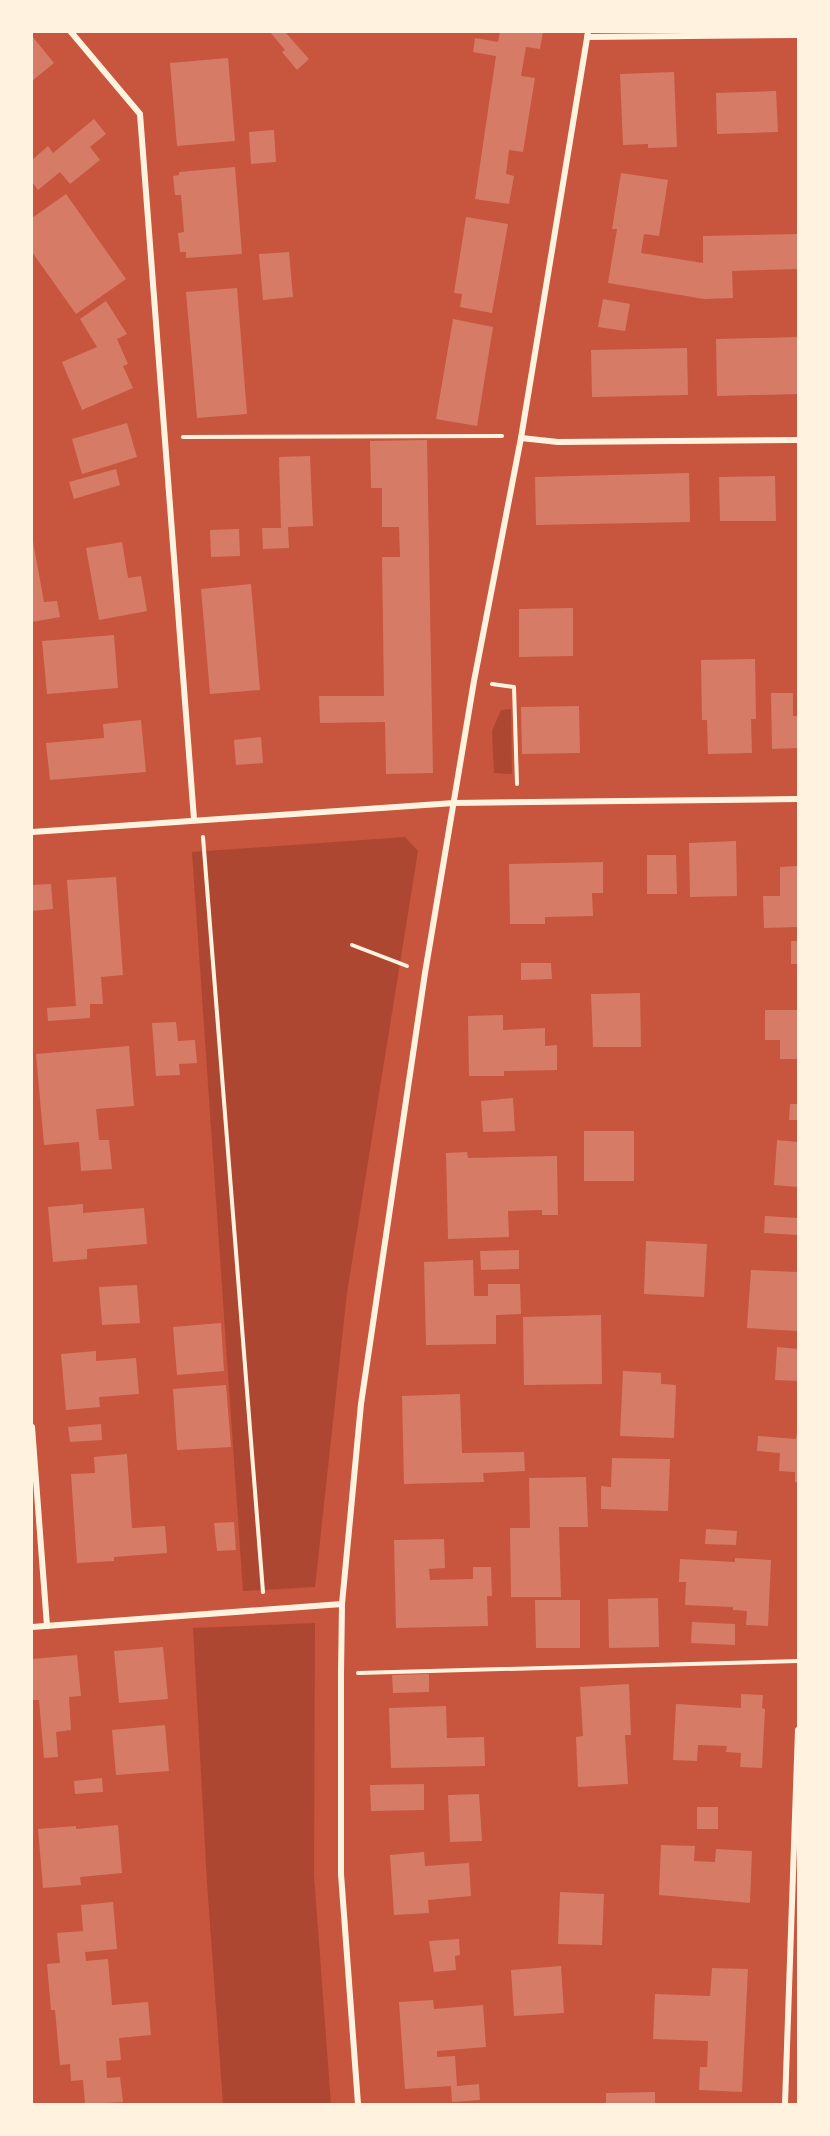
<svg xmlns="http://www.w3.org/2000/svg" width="830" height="2136" viewBox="0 0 830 2136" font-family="'Times New Roman',serif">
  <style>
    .green { fill: #ae4732 }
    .building { fill: #d67c66 }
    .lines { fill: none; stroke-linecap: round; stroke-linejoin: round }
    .path { stroke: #fff3e0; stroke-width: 4 }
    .minor { stroke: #fff3e0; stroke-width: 6 }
  </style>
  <rect width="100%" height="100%" fill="#c8553d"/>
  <g class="green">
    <polygon points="511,709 512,774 494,773 492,731 501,710"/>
    <polygon points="405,837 418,851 347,1293 315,1587 243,1591 192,852"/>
    <polygon points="315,1623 314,1875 331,2104 223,2104 207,1883 193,1628"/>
  </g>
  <g class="building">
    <polygon points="270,32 285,32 309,59 297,70 282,52 285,50"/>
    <polygon points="500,32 543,32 540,49 526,47 521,76 535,78 523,152 509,150 506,174 514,176 509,204 475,199 496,56 473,52 475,38 498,42"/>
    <polygon points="32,36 54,63 32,81"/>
    <polygon points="228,58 235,141 177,146 170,63"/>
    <polygon points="674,72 677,147 648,148 648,144 623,145 620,74"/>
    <polygon points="776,91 778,132 717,134 716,93"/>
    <polygon points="94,119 106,134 90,147 100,160 70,184 60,172 38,190 32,182 32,160 48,146 53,153"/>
    <polygon points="274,130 276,162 251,164 249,132"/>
    <polygon points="235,167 242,254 186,258 186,252 180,252 178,233 184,232 181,195 175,195 173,176 179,175 179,172"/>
    <polygon points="621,173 668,180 659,236 644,234 641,253 703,263 703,236 798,234 798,269 732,271 733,298 704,299 608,283 617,229 612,229"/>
    <polygon points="66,194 126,279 76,314 32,252 32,218"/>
    <polygon points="466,217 508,224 492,313 460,307 462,294 454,293"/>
    <polygon points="289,252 293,297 263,300 259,254"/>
    <polygon points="237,288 247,414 197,418 186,292"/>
    <polygon points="603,299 630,304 625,331 598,327"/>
    <polygon points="106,301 127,334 117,339 128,364 123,366 133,388 82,410 62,362 97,347 80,319"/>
    <polygon points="453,319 493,327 477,426 436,419"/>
    <polygon points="798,337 798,394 717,396 716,339"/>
    <polygon points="687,348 688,395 592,397 591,350"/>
    <polygon points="127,423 137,457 82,474 72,439"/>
    <polygon points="427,440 433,773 386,774 385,722 320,723 319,696 384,696 382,557 400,557 399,527 382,527 382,488 371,488 370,441"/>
    <polygon points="310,456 313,526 288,527 289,548 263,549 262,528 281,528 279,457"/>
    <polygon points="116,469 120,485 74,499 69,482"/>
    <polygon points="689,473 690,522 536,525 535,477"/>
    <polygon points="775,476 776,521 720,521 719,477"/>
    <polygon points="239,529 240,556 211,557 210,530"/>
    <polygon points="32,536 44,602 57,601 60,617 32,622"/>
    <polygon points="122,542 128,578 141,576 147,611 99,620 86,548"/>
    <polygon points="251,584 260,690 210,694 201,589"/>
    <polygon points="573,608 573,656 519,657 519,609"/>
    <polygon points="114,635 118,688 47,694 42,641"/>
    <polygon points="755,659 756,719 751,719 752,753 708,754 707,720 702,720 701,660"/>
    <polygon points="771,693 793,693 793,716 798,716 798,748 772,749"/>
    <polygon points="579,706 580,753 522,754 521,707"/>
    <polygon points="141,720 146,772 50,780 46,743 104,738 103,724"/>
    <polygon points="261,737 263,763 236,765 234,740"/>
    <polygon points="736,841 737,896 690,897 689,843"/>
    <polygon points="647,855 676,855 677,894 647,894"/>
    <polygon points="603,862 603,893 592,893 593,916 545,917 545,924 510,924 509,864"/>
    <polygon points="798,866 798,927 764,928 763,896 780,896 780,867"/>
    <polygon points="116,877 123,975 101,977 103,1004 90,1004 90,1018 48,1021 47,1008 76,1006 67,880"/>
    <polygon points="51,884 53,909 32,911 32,885"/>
    <rect x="791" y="941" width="7" height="23"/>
    <polygon points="521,963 551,963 552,979 521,980"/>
    <polygon points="640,993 641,1047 593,1047 591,994"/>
    <polygon points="765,1010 798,1010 798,1059 780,1059 780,1040 765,1040"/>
    <polygon points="503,1015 503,1030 545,1028 545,1046 557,1045 557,1070 504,1071 504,1076 469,1076 468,1016"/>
    <polygon points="176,1022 178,1041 195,1040 197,1063 179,1064 180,1075 156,1076 152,1023"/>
    <polygon points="129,1046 134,1106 96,1109 99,1140 109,1140 112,1169 81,1171 79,1142 44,1145 36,1054"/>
    <polygon points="513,1098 515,1131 483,1132 481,1101"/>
    <polygon points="790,1104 798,1104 798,1120 789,1120"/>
    <rect x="584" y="1131" width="50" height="50"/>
    <polygon points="777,1140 798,1142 798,1187 774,1185"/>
    <polygon points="467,1152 468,1158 557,1156 558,1215 542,1215 542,1210 508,1211 509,1237 448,1239 446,1153"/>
    <polygon points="83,1204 83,1213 144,1208 147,1244 87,1249 87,1259 53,1262 48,1207"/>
    <polygon points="765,1216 798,1218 798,1235 764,1233"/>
    <polygon points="646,1241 707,1244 704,1297 644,1294"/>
    <polygon points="519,1250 519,1269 481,1270 480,1251"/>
    <polygon points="473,1260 474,1296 488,1296 488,1284 520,1284 521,1314 496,1315 496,1344 426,1345 424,1262"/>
    <polygon points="751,1270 798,1272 798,1331 747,1328"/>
    <polygon points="137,1285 140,1323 102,1325 99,1287"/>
    <polygon points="601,1315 602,1384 524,1385 523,1317"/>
    <polygon points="221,1323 224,1371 177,1375 173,1327"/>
    <polygon points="777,1347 798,1349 798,1381 775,1380"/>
    <polygon points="96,1351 96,1361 136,1358 139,1394 99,1397 100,1407 66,1410 61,1354"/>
    <polygon points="623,1371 661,1373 661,1384 676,1385 674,1438 620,1436"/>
    <polygon points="226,1385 231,1447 177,1450 173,1389"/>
    <polygon points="460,1394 462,1453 524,1452 525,1471 483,1473 484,1482 404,1484 402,1396"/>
    <polygon points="101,1424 102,1440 70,1442 68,1427"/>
    <polygon points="797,1432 798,1432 798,1483 795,1482 795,1472 779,1471 780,1453 757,1451 758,1436 796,1439"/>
    <polygon points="127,1454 132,1528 165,1526 167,1553 114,1557 114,1561 77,1563 71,1474 95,1473 94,1457"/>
    <polygon points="612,1458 670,1459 668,1511 601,1509 601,1486 611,1487"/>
    <polygon points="586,1477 588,1527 559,1527 561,1597 511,1597 510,1528 530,1528 529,1478"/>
    <polygon points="234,1522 236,1550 217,1551 214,1523"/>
    <polygon points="706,1529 737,1531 736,1545 705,1544"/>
    <polygon points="444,1539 445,1568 429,1569 430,1580 473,1579 473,1567 491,1567 492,1596 487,1596 488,1626 396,1628 394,1540"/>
    <polygon points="735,1558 771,1560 768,1626 746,1625 747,1611 733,1610 733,1607 685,1605 686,1582 679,1582 680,1559 735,1562"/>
    <polygon points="658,1598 659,1647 609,1648 608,1599"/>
    <polygon points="535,1600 580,1600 580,1648 536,1648"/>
    <polygon points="692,1622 735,1624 735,1645 691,1643"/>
    <polygon points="163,1647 168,1699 119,1703 114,1651"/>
    <polygon points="77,1655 81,1696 69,1697 71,1730 56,1732 58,1757 44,1758 39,1700 32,1700 32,1659"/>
    <polygon points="429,1674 429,1692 393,1693 392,1675"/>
    <polygon points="629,1684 631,1735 625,1735 628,1784 578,1787 576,1737 583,1736 580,1687"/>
    <polygon points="741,1694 763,1695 762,1708 765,1709 762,1768 740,1767 741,1753 726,1752 727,1746 698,1745 697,1761 673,1760 676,1704 741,1708"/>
    <polygon points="446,1706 447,1738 484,1737 485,1766 391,1768 389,1708"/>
    <polygon points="165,1725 169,1771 116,1775 112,1730"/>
    <polygon points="102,1778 103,1792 75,1794 74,1781"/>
    <polygon points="424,1784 424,1810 371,1811 370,1785"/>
    <polygon points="479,1794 482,1841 450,1842 448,1795"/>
    <rect x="697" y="1807" width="21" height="22"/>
    <polygon points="118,1825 122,1873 80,1877 81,1885 43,1888 38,1829 76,1826 76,1829"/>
    <polygon points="661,1845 695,1846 694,1861 715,1862 716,1849 752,1851 750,1903 659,1895"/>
    <polygon points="424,1852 425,1866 469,1863 471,1896 428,1900 429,1913 394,1915 390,1855"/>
    <polygon points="560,1892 604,1894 602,1945 558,1944"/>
    <polygon points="113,1902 117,1949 85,1952 86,1961 108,1959 112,2005 148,2002 151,2035 119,2038 121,2060 106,2061 107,2078 120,2077 123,2102 85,2104 83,2080 71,2081 70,2064 60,2065 55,2010 51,2010 47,1964 60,1963 57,1933 83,1931 81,1905"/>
    <polygon points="459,1939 460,1955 455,1956 456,1970 434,1972 429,1941"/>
    <polygon points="561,1966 564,2013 514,2016 511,1970"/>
    <polygon points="712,1968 748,1969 742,2092 699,2090 700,2067 707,2067 708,2041 653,2039 655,1994 710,1996"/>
    <polygon points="433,2000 434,2009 483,2005 486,2047 437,2051 437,2057 455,2056 457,2086 479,2084 480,2100 452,2102 451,2086 405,2089 399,2002"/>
    <polygon points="655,2092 655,2104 606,2104 606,2093"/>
  </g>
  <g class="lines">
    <g class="path">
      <polyline points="183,437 502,436"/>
      <polyline points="492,684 514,687 517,784"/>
      <polyline points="203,837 263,1592"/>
      <polyline points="352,945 407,966"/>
      <polyline points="358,1673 798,1661"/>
    </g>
    <g class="minor">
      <polyline points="71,32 140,114 194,819"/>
      <polyline points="587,37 798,35"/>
      <polyline points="521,438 558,442 798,440"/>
      <polyline points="32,832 454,803 798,799"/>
      <polyline points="32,1427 47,1626"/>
      <polyline points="32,1627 342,1604"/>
      <polyline points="358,2104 341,1874 341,1674 342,1604 361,1404 425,973 474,681 521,438 588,32"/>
      <polyline points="785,2104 798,1730"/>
    </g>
  </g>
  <rect width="830" height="2136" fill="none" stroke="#fff3e0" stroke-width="66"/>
</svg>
